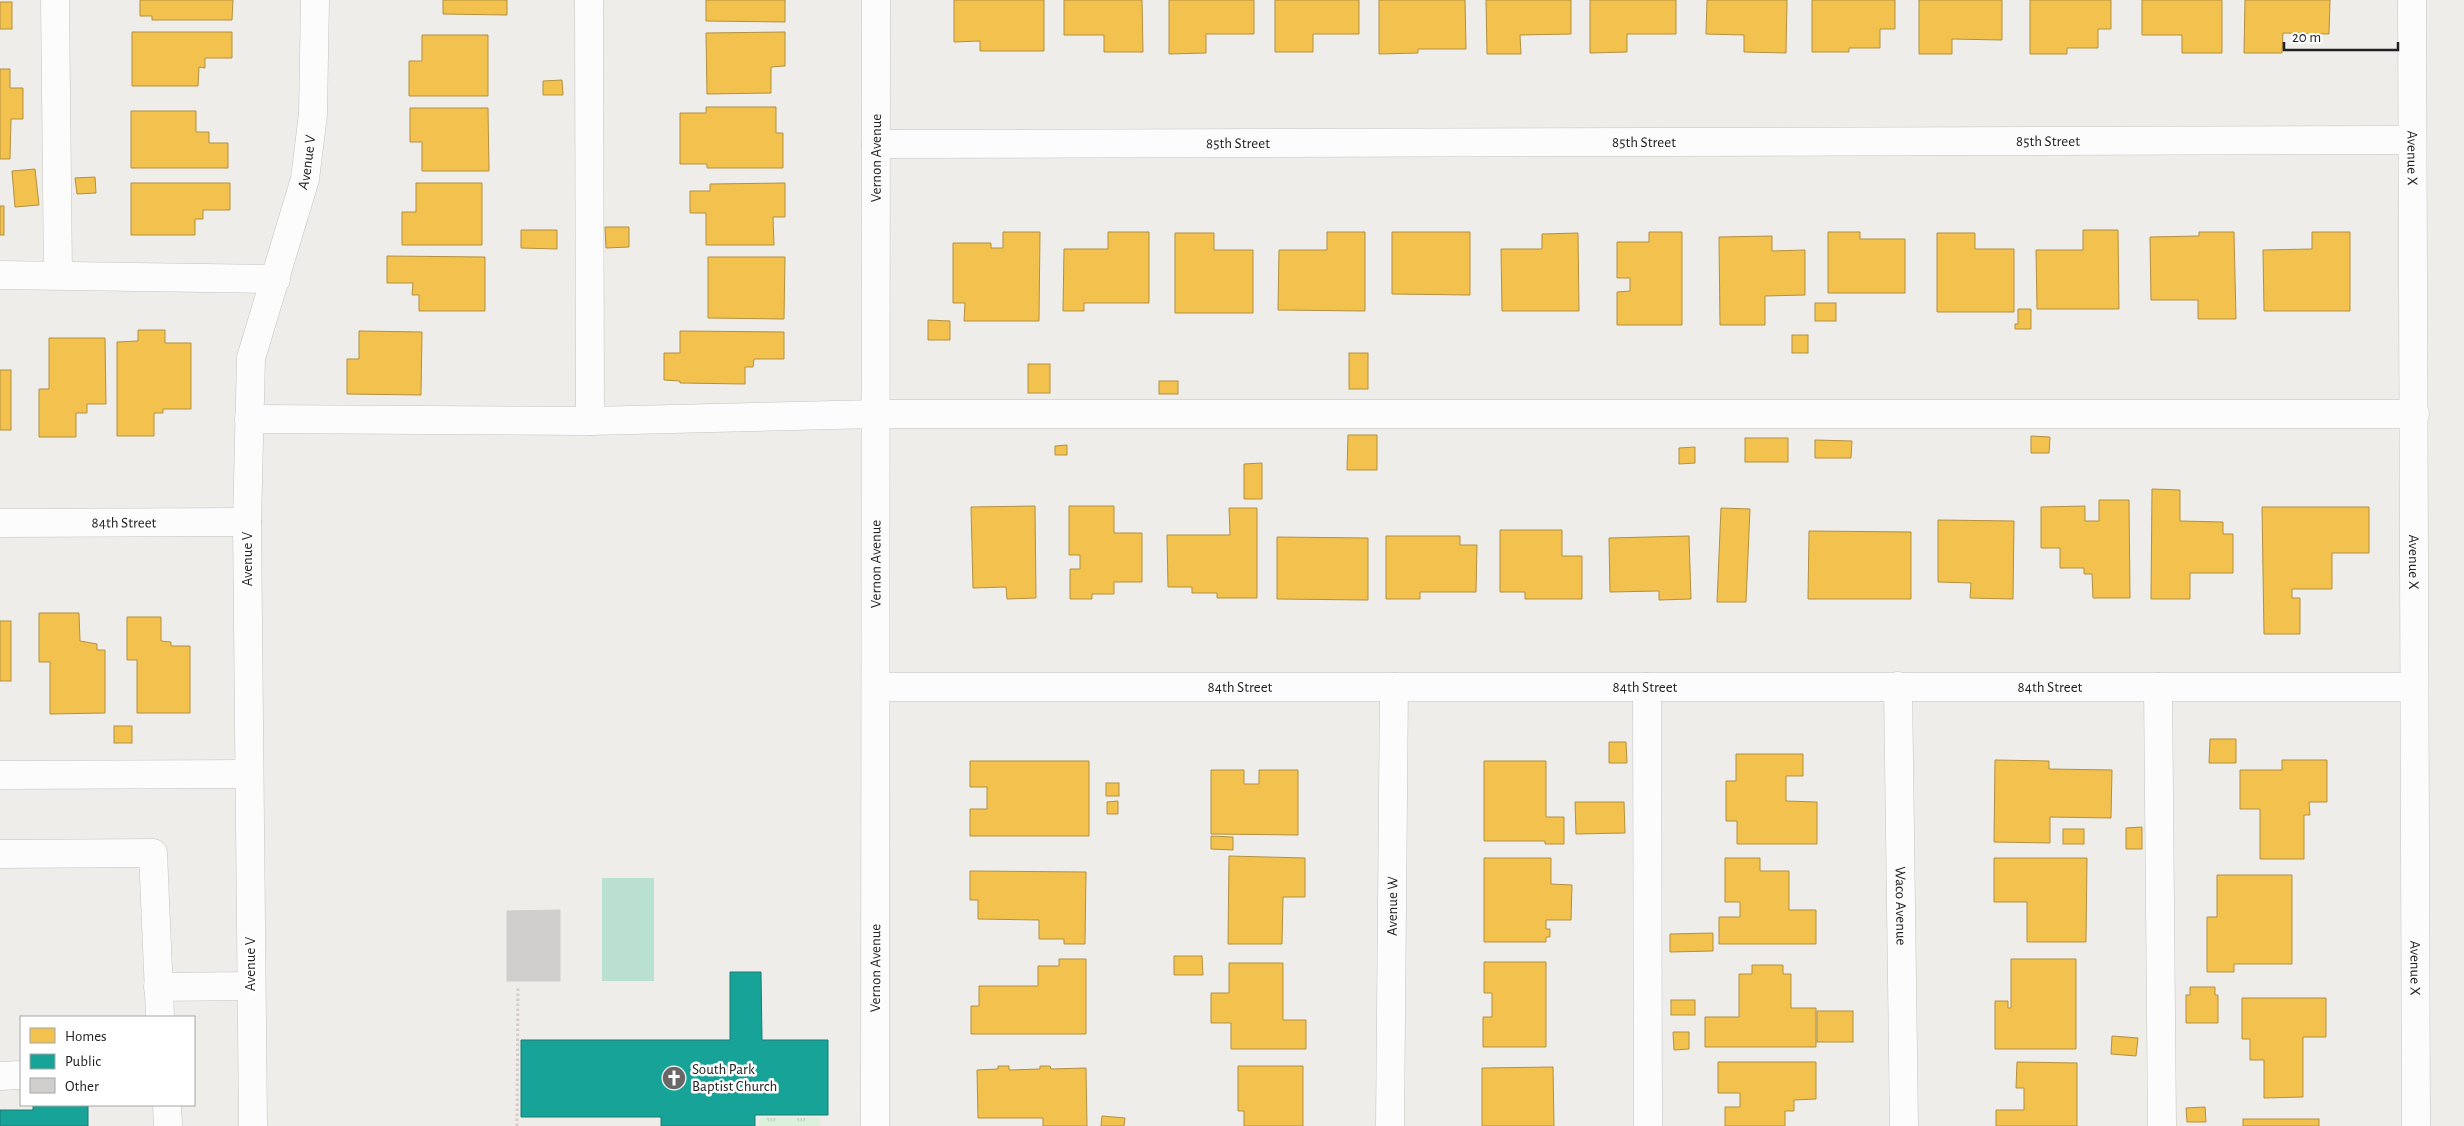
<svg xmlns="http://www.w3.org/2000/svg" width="2464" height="1126" viewBox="0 0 2464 1126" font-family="'Alegreya Sans',sans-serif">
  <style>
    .park { fill: url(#park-tufts) }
    .pitch { fill: #bae0d2 }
    .homes { fill: #f2c14e; stroke: #b39140 }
    .public { fill: #17a398; stroke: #1a7c74 }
    .building { fill: #d1cfcd; stroke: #d1cfcc }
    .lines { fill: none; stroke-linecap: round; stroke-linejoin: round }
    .minor-casing { stroke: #c4c4c2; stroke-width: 29 }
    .path { stroke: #d6cbc9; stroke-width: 3; stroke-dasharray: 2.5 2.5; stroke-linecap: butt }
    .minor { stroke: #fcfcfc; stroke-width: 28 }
    .labels { text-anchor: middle; stroke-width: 5; stroke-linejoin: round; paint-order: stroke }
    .street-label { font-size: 15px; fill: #212121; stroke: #fff }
    .poi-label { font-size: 15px; fill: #212121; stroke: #fff; text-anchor: start }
  </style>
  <defs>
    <pattern id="park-tufts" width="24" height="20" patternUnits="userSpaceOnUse" patternTransform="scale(1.25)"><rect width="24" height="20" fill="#dbf1dc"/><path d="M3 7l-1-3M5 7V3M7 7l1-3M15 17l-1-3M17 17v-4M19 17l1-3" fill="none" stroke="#bccebc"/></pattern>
  </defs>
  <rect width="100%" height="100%" fill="#eeedea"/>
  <rect class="park" x="759" y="1118" width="61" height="8"/>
  <rect class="pitch" x="602" y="878" width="52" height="103"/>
  <g class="homes">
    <polygon points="140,0 233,0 232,20 152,20 152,16 140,16"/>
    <polygon points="443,0 507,0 507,15 443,14"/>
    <polygon points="706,0 785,0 785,22 706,21"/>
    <polygon points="954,0 1044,0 1044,51 980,51 980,41 954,42"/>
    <polygon points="1064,0 1142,0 1143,52 1104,52 1104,35 1064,35"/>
    <polygon points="1169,0 1254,0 1254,34 1206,34 1206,53 1169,54"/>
    <polygon points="1275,0 1359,0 1359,34 1313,34 1313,52 1275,52"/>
    <polygon points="1379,0 1465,0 1466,49 1418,49 1418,53 1379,54"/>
    <polygon points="1486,0 1571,0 1571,34 1520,35 1521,54 1487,54"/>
    <polygon points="1590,0 1676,0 1676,34 1627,34 1627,52 1590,53"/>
    <polygon points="1707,0 1787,0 1786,53 1744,52 1744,35 1706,34"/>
    <polygon points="1812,0 1895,0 1895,29 1880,29 1880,48 1849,48 1849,52 1812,52"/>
    <polygon points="1919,0 2002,0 2002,40 1952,39 1952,54 1919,54"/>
    <polygon points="2030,0 2111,0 2111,29 2098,29 2098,48 2067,48 2067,54 2030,54"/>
    <polygon points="2142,0 2222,0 2222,53 2182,53 2182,35 2142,35"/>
    <polygon points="2245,0 2330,0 2329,34 2283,33 2282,53 2244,53"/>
    <rect x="0" y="2" width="12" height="27"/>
    <polygon points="132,32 232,32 232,58 205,58 205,68 199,67 198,86 132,86"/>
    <polygon points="785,32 785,66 771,67 771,93 707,94 706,33"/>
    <polygon points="422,35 488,35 488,96 409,96 409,61 422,61"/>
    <polygon points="0,69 10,69 10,88 23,88 23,119 11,119 10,159 0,159"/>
    <polygon points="562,80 563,95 543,95 543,81"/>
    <polygon points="706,107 776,107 776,133 783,133 783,168 707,168 707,164 680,164 680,113 706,113"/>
    <polygon points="410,108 488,108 489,171 422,171 422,142 410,142"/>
    <polygon points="131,111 196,111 196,132 209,132 209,143 228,143 228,168 131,168"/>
    <polygon points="35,169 39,205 15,207 12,171"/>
    <polygon points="95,177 96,193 77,194 75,178"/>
    <polygon points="131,183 230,183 230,210 203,210 203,219 195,219 195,235 131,235"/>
    <polygon points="416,183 482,183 482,245 402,245 402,212 416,212"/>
    <polygon points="785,183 785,217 773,217 774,245 706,245 706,213 690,213 690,191 710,191 710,184"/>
    <rect x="0" y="206" width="4" height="29"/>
    <polygon points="605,227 629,227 629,247 606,248"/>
    <polygon points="521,230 557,230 557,249 521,248"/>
    <polygon points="2083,230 2118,230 2119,309 2037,309 2036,250 2083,250"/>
    <polygon points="1003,232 1040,232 1039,321 964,321 965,303 953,303 953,243 991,243 991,248 1003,248"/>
    <polygon points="1108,232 1149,232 1149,303 1084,303 1084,311 1063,311 1064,249 1108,249"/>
    <polygon points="1327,232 1365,232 1365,311 1278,310 1279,250 1327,250"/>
    <polygon points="1392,232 1470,232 1470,295 1392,294"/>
    <polygon points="1649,232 1682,232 1682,325 1617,325 1617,292 1630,291 1630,278 1617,278 1617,242 1649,242"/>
    <polygon points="1828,232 1860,232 1860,239 1905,239 1905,293 1828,293"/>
    <polygon points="2199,232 2234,232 2236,319 2198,319 2198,300 2151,300 2150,237 2199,236"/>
    <polygon points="2312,232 2350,232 2350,311 2264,311 2263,250 2312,249"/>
    <polygon points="1175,233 1214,233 1214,250 1253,250 1253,313 1175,313"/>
    <polygon points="1578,233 1579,311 1502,311 1501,249 1542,249 1542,234"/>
    <polygon points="1937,233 1975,233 1975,249 2014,249 2014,312 1937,312"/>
    <polygon points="1772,236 1772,251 1805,250 1805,295 1765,296 1765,325 1720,325 1719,237"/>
    <polygon points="387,256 485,257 485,311 419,311 419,295 412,295 413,283 387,283"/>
    <polygon points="708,257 785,257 784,319 708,318"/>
    <rect x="1815" y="303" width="21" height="18"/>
    <polygon points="2018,309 2031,309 2031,329 2015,329 2015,324 2018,324"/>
    <polygon points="928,320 950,321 950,340 928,340"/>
    <polygon points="138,330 165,330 165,343 191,343 191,409 163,409 163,413 154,413 154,436 117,436 117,342 138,341"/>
    <polygon points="359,331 422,332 421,395 347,394 347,359 359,359"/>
    <polygon points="680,331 784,332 784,359 754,359 753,367 745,367 745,384 680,383 680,381 664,380 664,353 680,353"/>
    <rect x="1792" y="335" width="16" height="18"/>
    <polygon points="49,338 105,338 106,404 87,404 87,413 76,413 76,437 39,437 39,389 49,389"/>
    <rect x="1349" y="353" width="19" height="36"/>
    <rect x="1028" y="364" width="22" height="29"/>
    <rect x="0" y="370" width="11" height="60"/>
    <rect x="1159" y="381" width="19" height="13"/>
    <polygon points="1348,435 1377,435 1377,470 1347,470"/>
    <polygon points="2031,436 2050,437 2049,453 2031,453"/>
    <rect x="1745" y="438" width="43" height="24"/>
    <polygon points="1815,440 1852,441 1851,458 1815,458"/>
    <polygon points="1067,445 1067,455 1055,455 1055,446"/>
    <polygon points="1695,447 1695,463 1679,464 1679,448"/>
    <polygon points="1262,463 1262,499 1244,499 1244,464"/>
    <polygon points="2152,489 2180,490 2180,521 2223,522 2223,534 2233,534 2233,573 2190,573 2190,599 2151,599"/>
    <polygon points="2099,500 2129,500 2130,598 2093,598 2092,574 2084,574 2084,568 2060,568 2060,548 2041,548 2041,507 2085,506 2085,521 2099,521"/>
    <polygon points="1035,506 1036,598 1007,599 1006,587 973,588 971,507"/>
    <polygon points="1069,506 1114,506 1114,533 1142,533 1142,582 1114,582 1114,594 1092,594 1092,599 1070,599 1070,569 1080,569 1080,555 1069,555"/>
    <polygon points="2262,507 2369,507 2369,553 2332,553 2332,589 2292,589 2292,598 2300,598 2300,634 2264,634"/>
    <polygon points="1229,508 1257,508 1257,598 1217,598 1217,593 1192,593 1192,587 1168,587 1167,535 1230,535"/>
    <polygon points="1721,508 1750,509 1746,602 1717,602"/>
    <polygon points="1938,520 2014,521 2013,599 1970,598 1971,583 1938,582"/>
    <polygon points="1500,530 1562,530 1562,556 1582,556 1582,599 1525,599 1525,592 1500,592"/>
    <polygon points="1809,531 1911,532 1911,599 1808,599"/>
    <polygon points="1386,536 1460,536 1460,545 1477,545 1476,592 1420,592 1420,599 1386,599"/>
    <polygon points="1689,536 1691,599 1659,600 1659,591 1610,592 1609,538"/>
    <polygon points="1277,537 1368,538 1368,600 1277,599"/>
    <polygon points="39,613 79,613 80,641 97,644 97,650 105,650 105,713 50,714 50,662 39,662"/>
    <polygon points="127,617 161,617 161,641 171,642 171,646 190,646 190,713 137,713 137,660 127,660"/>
    <rect x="0" y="621" width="11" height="60"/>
    <rect x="114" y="726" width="18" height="17"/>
    <polygon points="2210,739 2236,739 2236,763 2209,763"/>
    <polygon points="1609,742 1626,742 1627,763 1609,763"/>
    <polygon points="1736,754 1803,754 1803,776 1786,776 1786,801 1817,802 1817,844 1737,844 1737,821 1726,821 1726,781 1736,781"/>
    <polygon points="1995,760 2049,761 2049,769 2112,770 2111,818 2050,817 2050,843 1994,842"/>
    <polygon points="2282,760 2327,760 2327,802 2309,802 2310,815 2304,815 2304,859 2260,859 2260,809 2240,809 2240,770 2282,770"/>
    <polygon points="970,761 1089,761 1089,836 970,836 970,809 987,809 987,787 970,787"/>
    <polygon points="1484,761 1546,761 1546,817 1564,817 1564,844 1545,844 1545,841 1484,841"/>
    <polygon points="1211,770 1244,770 1244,784 1259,784 1259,770 1298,770 1298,835 1211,834"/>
    <rect x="1106" y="783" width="13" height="13"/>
    <polygon points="1118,801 1118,814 1107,814 1107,802"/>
    <polygon points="1575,802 1624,802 1625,833 1576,834"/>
    <polygon points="2142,827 2142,849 2126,849 2126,828"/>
    <rect x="2063" y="829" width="21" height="15"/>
    <polygon points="1211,836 1233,837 1233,850 1211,849"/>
    <polygon points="1229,856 1305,858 1305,897 1283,897 1282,944 1228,944"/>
    <polygon points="1484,858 1551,858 1551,884 1572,885 1571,920 1546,920 1546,929 1550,929 1550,937 1546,937 1546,942 1484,942"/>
    <polygon points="1725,858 1760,858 1760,871 1789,871 1789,910 1816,910 1816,944 1719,944 1719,917 1740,917 1740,902 1725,902"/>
    <polygon points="1994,858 2087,858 2086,942 2027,942 2027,902 1994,902"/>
    <polygon points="970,871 1086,872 1085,944 1064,944 1064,939 1039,939 1039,920 978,919 978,900 970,900"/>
    <polygon points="2217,875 2292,875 2292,964 2234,964 2234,972 2207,972 2207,917 2217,917"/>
    <polygon points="1713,933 1713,951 1670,952 1670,934"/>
    <polygon points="1174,956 1202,956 1203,975 1174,975"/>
    <polygon points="1059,959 1086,959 1086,1034 971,1034 971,1006 979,1006 979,986 1038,986 1038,966 1059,966"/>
    <polygon points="2011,959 2076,959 2076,1049 1995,1049 1995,1001 2008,1001 2008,1008 2011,1008"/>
    <polygon points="1484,962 1546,962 1546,1047 1483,1047 1483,1017 1492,1017 1492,993 1484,993"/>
    <polygon points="1229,963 1283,963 1283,1020 1306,1020 1306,1049 1231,1049 1231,1023 1211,1023 1211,993 1229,993"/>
    <polygon points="1752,965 1783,965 1783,974 1791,974 1791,1008 1816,1008 1816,1047 1705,1047 1705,1017 1739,1017 1739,974 1752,974"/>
    <polygon points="2190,987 2215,987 2215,995 2218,995 2218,1023 2186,1023 2186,995 2190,995"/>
    <polygon points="2242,998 2326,998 2326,1037 2303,1037 2303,1097 2264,1098 2264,1060 2250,1060 2250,1039 2242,1039"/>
    <rect x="1671" y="1000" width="24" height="15"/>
    <rect x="1817" y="1011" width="36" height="31"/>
    <polygon points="1673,1032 1689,1032 1689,1049 1674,1050"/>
    <polygon points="2112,1036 2138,1038 2136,1056 2111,1054"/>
    <polygon points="1718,1062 1816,1062 1816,1099 1794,1100 1794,1111 1785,1111 1785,1126 1725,1126 1725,1107 1740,1107 1740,1093 1718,1093"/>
    <polygon points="2017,1062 2077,1063 2077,1126 1996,1126 1996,1110 2024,1110 2024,1088 2016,1088"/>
    <polygon points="998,1066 1009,1066 1009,1070 1040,1069 1040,1066 1050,1066 1051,1069 1086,1068 1087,1126 1043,1126 1043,1118 978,1118 977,1070 998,1069"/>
    <polygon points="1238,1066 1303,1066 1303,1126 1244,1126 1244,1111 1238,1111"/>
    <polygon points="1553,1067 1554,1126 1482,1126 1482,1068"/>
    <polygon points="2205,1107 2206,1122 2187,1122 2186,1108"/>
    <polygon points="1102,1116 1125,1118 1124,1126 1101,1126"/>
    <rect x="2243" y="1119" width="76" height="7"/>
  </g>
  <g class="public">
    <polygon points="730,972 761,972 762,1040 828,1040 828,1115 755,1115 755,1126 661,1126 661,1117 521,1117 521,1040 730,1040"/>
    <polygon points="33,1105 88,1105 88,1126 0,1126 0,1110 33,1110"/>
  </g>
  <polygon class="building" points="560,910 560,981 507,981 507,911"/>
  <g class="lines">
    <g class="minor-casing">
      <g id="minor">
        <polyline points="55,0 58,275"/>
        <polyline points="589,0 590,421"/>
        <path id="s1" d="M 2412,0 L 2416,1126"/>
        <path id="s2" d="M 876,144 L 2412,140"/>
        <polyline points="0,275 276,279"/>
        <polyline points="249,419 590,421 876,414 2415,414"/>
        <path id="s3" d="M 0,523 L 247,522"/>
        <path id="s4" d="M 1898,686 L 1904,1126"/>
        <path id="s5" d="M 876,687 L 2414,687"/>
        <polyline points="1647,687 1648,1126"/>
        <polyline points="2158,687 2162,1126"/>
        <polyline points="0,775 249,774"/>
        <polyline points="0,854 153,853 160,1017"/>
        <polyline points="158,987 250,986"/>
        <polyline points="0,1076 21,1075"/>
        <polyline points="167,1105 168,1126"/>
        <path id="s6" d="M 253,1126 L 247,522 L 251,358 L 305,179 L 313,114 L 315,0"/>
        <path id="s7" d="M 875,1126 L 876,0"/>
        <path id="s8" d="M 1390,1126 L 1394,687"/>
      </g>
    </g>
    <polyline class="path" points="517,1126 518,988"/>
    <use href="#minor" class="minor"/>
  </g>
  <defs>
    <g id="church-disc" transform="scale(1.25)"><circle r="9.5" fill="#696867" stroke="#fff"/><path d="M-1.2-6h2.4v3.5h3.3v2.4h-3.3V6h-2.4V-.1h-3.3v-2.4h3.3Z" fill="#fff"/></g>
  </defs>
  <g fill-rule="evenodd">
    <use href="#church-disc" x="674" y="1078"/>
  </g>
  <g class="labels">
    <g class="street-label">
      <text dy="5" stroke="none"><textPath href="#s2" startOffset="1172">85th Street</textPath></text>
      <text dy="5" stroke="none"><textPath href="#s2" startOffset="768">85th Street</textPath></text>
      <text dy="5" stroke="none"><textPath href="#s2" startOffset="362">85th Street</textPath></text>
      <text dy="5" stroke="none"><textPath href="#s7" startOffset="968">Vernon Avenue</textPath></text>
      <text dy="5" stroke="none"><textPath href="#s1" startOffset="158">Avenue X</textPath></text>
      <text dy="5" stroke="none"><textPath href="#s6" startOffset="972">Avenue V</textPath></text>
      <text dy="5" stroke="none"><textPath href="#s3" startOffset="124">84th Street</textPath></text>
      <text transform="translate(247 559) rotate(-90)" y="5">Avenue V</text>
      <text dy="5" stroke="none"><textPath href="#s7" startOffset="562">Vernon Avenue</textPath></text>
      <text dy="5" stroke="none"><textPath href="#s1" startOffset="562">Avenue X</textPath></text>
      <text dy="5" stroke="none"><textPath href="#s5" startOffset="1174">84th Street</textPath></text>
      <text dy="5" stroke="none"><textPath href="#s5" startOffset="364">84th Street</textPath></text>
      <text dy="5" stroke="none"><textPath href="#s5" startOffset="769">84th Street</textPath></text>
      <text dy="5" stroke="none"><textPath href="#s4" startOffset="220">Waco Avenue</textPath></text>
      <text dy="5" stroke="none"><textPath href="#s8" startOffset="220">Avenue W</textPath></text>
      <text transform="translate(250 964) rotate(-90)" y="5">Avenue V</text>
      <text dy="5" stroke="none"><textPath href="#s7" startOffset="158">Vernon Avenue</textPath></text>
      <text dy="5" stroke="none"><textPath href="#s1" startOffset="968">Avenue X</textPath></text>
    </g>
    <g class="poi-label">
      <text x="692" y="1074">South Park<tspan x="692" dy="17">Baptist Church</tspan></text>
    </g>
  </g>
  <rect x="20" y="1016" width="175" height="90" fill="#ffffff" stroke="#a6a6a6"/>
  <rect x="30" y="1028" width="25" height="15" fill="#f2c14e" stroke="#a6a6a6"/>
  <text x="65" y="1041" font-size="15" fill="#212121">Homes</text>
  <rect x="30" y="1054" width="25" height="15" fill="#17a398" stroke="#a6a6a6"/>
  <text x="65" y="1066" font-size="15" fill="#212121">Public</text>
  <rect x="30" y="1078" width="25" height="15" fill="#d1cfcd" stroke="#a6a6a6"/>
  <text x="65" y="1091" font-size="15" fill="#212121">Other</text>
  <path d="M2284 42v8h114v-8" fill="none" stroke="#212121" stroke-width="2.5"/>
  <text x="2292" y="42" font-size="15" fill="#212121" stroke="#ffffff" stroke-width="4" paint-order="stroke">20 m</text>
</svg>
